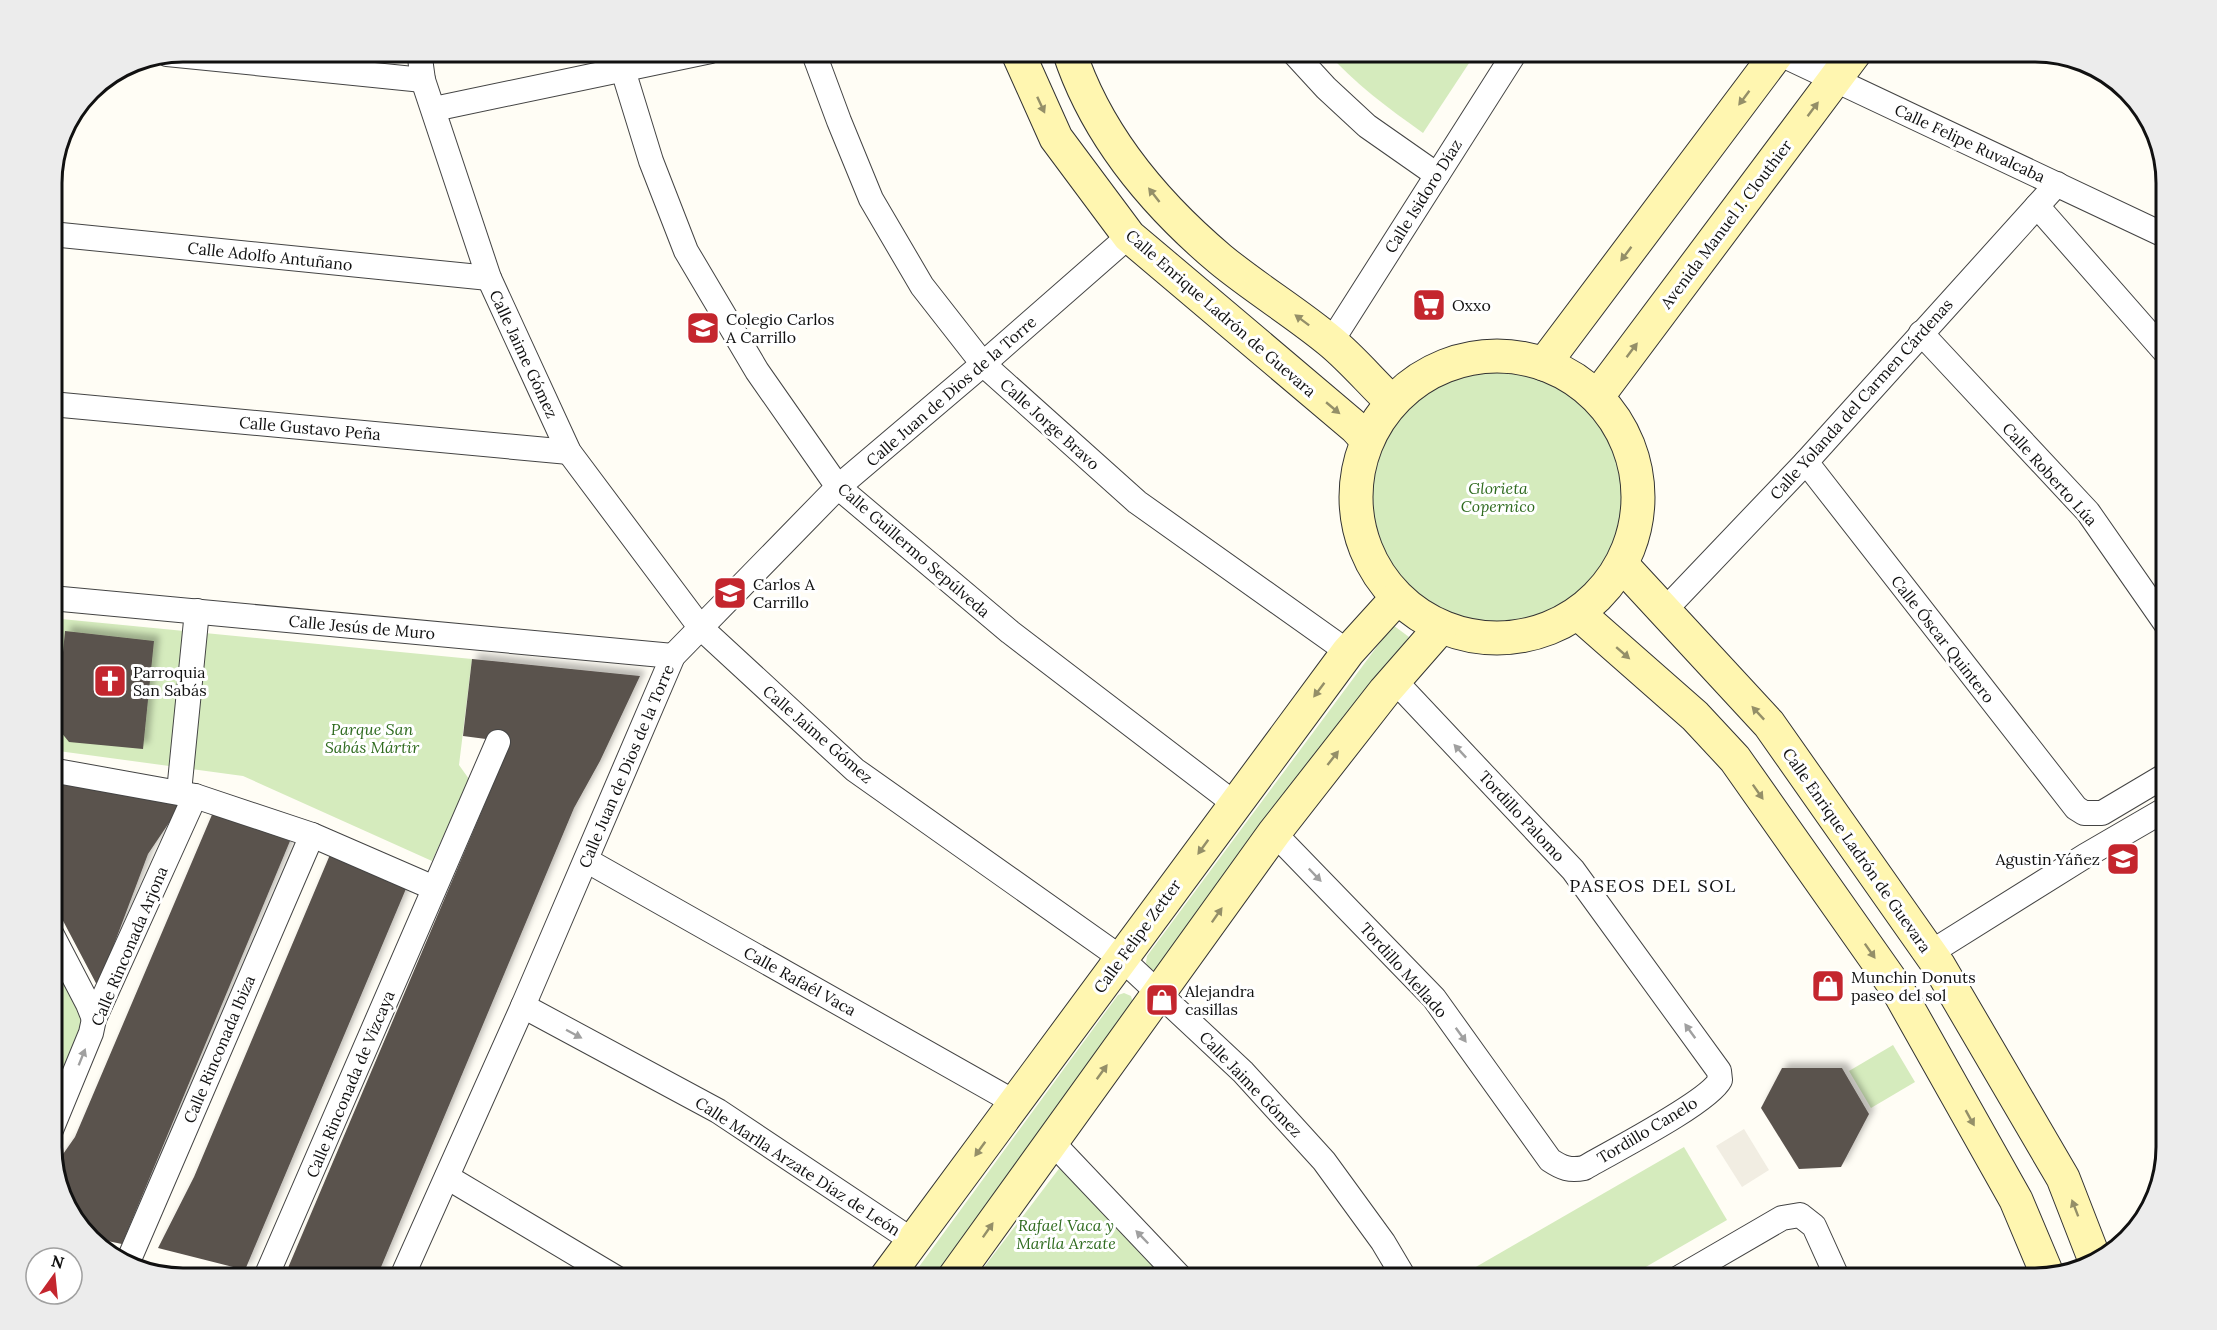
<svg xmlns="http://www.w3.org/2000/svg" width="2217" height="1330" viewBox="0 0 2217 1330" font-family="Lora,serif">
  <style>
    .green { fill: #d5ebbd }
    .plaza { fill: #f1ede2 }
    .building { fill: #5a524d; filter: url(#shadow) }
    .lines { fill: none; stroke-linecap: round; stroke-linejoin: round }
    .street-casing { stroke: #444; stroke-width: 26 }
    .secondary-casing { stroke: #333; stroke-width: 35 }
    .street { stroke: #fff; stroke-width: 24 }
    .secondary { stroke: #fff6b0; stroke-width: 33 }
    .oneway { fill: #948f68 }
    .oneway2 { fill: #a0a0a0 }
    .labels { text-anchor: middle; stroke-width: 6; stroke-linejoin: round; paint-order: stroke }
    .street-label { font-size: 16px; fill: #111; stroke: #fff }
    .poi-label { font-size: 16px; fill: #111; stroke: #fff; text-anchor: start }
    .park-label { font-size: 16px; font-style: italic; fill: #2f6b1f; stroke: #fff }
    .neighbourhood-label { font-size: 18px; letter-spacing: 1.5px; fill: #111; stroke: #fff }
    .rim { fill: none; stroke: #111; stroke-width: 3 }
  </style>
  <defs>
    <filter id="shadow"><feDropShadow dx="5.5" dy="-5.5" stdDeviation="3" flood-color="#0004"/></filter>
  </defs>
  <rect width="100%" height="100%" fill="#fffdf5"/>
  <g class="green">
    <path d="M 1326,51 L 1477,51 L 1423,133 C 1388,108 1354,83 1326,51 Z"/>
    <circle cx="1498" cy="497" r="125"/>
    <polygon points="51,618 472,659 459,765 469,779 432,861 243,776 51,750"/>
    <polygon points="1393,625 1409,637 1164,968 1157,971 1150,969 1146,963 1147,956"/>
    <polygon points="51,941 92,1020 51,1127"/>
    <polygon points="1124,993 1131,996 1134,1007 935,1279 910,1279 1118,995"/>
    <polygon points="1893,1045 1915,1082 1871,1108 1849,1071"/>
    <polygon points="1684,1147 1727,1220 1625,1279 1455,1279"/>
    <polygon points="1061,1166 1167,1279 975,1279"/>
  </g>
  <polygon class="plaza" points="1744,1129 1769,1170 1742,1187 1716,1146"/>
  <g class="building">
    <polygon points="65,631 154,641 143,749 69,742 56,726"/>
    <polygon points="472,659 640,676 600,761 574,808 376,1279 315,1279 285,1275 497,775 509,742 463,736"/>
    <polygon points="51,776 183,802 148,854 98,987 51,898"/>
    <polygon points="214,810 290,841 122,1244 93,1238 69,1214 54,1167 75,1137"/>
    <polygon points="332,850 408,884 245,1270 158,1248 194,1177"/>
    <polygon points="1782,1068 1842,1068 1869,1114 1841,1167 1799,1169 1761,1108"/>
  </g>
  <g class="lines">
    <g class="street-casing">
      <g id="street">
        <polyline points="419,51 423,80 489,278 569,452 700,627 855,770 1121,958 1243,1072 1324,1161 1383,1242 1405,1279"/>
        <polyline points="620,51 623,70 651,161 686,251 757,371 838,487 1010,632 1235,804"/>
        <polyline points="813,51 839,121 871,199 922,286 983,364 1137,502 1348,652"/>
        <polyline points="1292,51 1326,88 1367,126 1437,175"/>
        <polyline points="1774,51 2166,236"/>
        <polyline points="167,54 423,80"/>
        <polyline points="434,109 711,51"/>
        <polyline points="2037,206 2166,353"/>
        <polyline points="51,234 489,278"/>
        <polyline points="1921,333 2088,512 2166,624"/>
        <polyline points="1331,342 1516,51"/>
        <polyline points="51,404 569,452"/>
        <polyline points="1806,462 2076,808 2084,813 2102,813 2166,775"/>
        <polyline points="51,598 673,656"/>
        <polyline points="1663,612 1806,462 2057,184"/>
        <polyline points="51,770 195,796 312,835 434,888"/>
        <polyline points="179,792 197,611"/>
        <path d="M 1274,833 L 1434,998 L 1550,1160 C 1562,1168 1570,1171 1584,1168 C 1611,1152 1708,1103 1720,1080 L 1719,1071 L 1573,870 L 1394,680"/>
        <polyline points="586,860 1014,1102"/>
        <polyline points="51,933 88,1004 94,1019"/>
        <polyline points="1930,953 2085,856 2166,809"/>
        <polyline points="523,1006 718,1111 913,1241"/>
        <polyline points="51,1130 91,1033 94,1019 195,796"/>
        <polyline points="1051,1141 1182,1279"/>
        <polyline points="447,1177 618,1279"/>
        <polyline points="127,1264 312,835"/>
        <polyline points="265,1279 498,742"/>
        <polyline points="401,1279 523,1006 673,656 838,487 983,364 1129,236"/>
        <polyline points="1677,1279 1782,1218 1800,1215 1814,1226 1838,1279"/>
      </g>
    </g>
    <g class="secondary-casing">
      <g id="secondary">
        <polyline points="1017,51 1056,138 1129,236 1356,428 1367,440"/>
        <path d="M 1069,51 C 1096,134 1155,204 1220,259 C 1255,288 1295,312 1330,341 C 1352,359 1371,382 1392,402"/>
        <circle cx="1497" cy="497" r="141"/>
        <polyline points="1544,364 1779,51"/>
        <polyline points="1597,397 1856,51"/>
        <polyline points="1622,565 1769,724 1939,966 2063,1178 2096,1263"/>
        <polyline points="1579,614 1695,716 1735,759 1899,992 2016,1200 2048,1276"/>
        <polyline points="885,1279 1348,652 1397,598"/>
        <polyline points="953,1279 1274,833 1385,691 1441,627"/>
      </g>
    </g>
    <use href="#street" class="street"/>
    <use href="#secondary" class="secondary"/>
  </g>
  <defs><path id="oneway-solid" d="M-6-.8H1V-3.2L6.5 0L1 3.2V.8H-6Z" transform="scale(1.5)"/></defs>
  <g class="oneway">
    <use href="#oneway-solid" transform="translate(1744 98) rotate(127)"/>
    <use href="#oneway-solid" transform="translate(1041 105) rotate(65)"/>
    <use href="#oneway-solid" transform="translate(1813 109) rotate(-53)"/>
    <use href="#oneway-solid" transform="translate(1154 195) rotate(-128)"/>
    <use href="#oneway-solid" transform="translate(1626 254) rotate(127)"/>
    <use href="#oneway-solid" transform="translate(1302 320) rotate(-143)"/>
    <use href="#oneway-solid" transform="translate(1632 350) rotate(-53)"/>
    <use href="#oneway-solid" transform="translate(1333 408) rotate(40)"/>
    <use href="#oneway-solid" transform="translate(1623 653) rotate(41)"/>
    <use href="#oneway-solid" transform="translate(1319 690) rotate(127)"/>
    <use href="#oneway-solid" transform="translate(1758 713) rotate(-133)"/>
    <use href="#oneway-solid" transform="translate(1333 758) rotate(-52)"/>
    <use href="#oneway-solid" transform="translate(1758 792) rotate(55)"/>
    <use href="#oneway-solid" transform="translate(1203 847) rotate(126)"/>
    <use href="#oneway-solid" transform="translate(1217 915) rotate(-55)"/>
    <use href="#oneway-solid" transform="translate(1870 951) rotate(55)"/>
    <use href="#oneway-solid" transform="translate(1102 1072) rotate(-54)"/>
    <use href="#oneway-solid" transform="translate(1970 1118) rotate(61)"/>
    <use href="#oneway-solid" transform="translate(980 1149) rotate(126)"/>
    <use href="#oneway-solid" transform="translate(2075 1208) rotate(-111)"/>
    <use href="#oneway-solid" transform="translate(988 1230) rotate(-55)"/>
  </g>
  <g class="oneway2">
    <use href="#oneway-solid" transform="translate(1460 751) rotate(-133)"/>
    <use href="#oneway-solid" transform="translate(1315 875) rotate(46)"/>
    <use href="#oneway-solid" transform="translate(1690 1031) rotate(-126)"/>
    <use href="#oneway-solid" transform="translate(574 1034) rotate(28)"/>
    <use href="#oneway-solid" transform="translate(1461 1035) rotate(54)"/>
    <use href="#oneway-solid" transform="translate(82 1057) rotate(-68)"/>
    <use href="#oneway-solid" transform="translate(1142 1237) rotate(-134)"/>
  </g>
  <defs>
    <g id="supermarket-square" transform="scale(1.725)"><rect x="-9" y="-9" width="18" height="18" rx="4" fill="#c4262e" stroke="#fff"/><path d="M-6-5.5h2.5l.6 2H6L4.5 2H-2.5L-4.4-4H-6ZM-1.5 3.2a1.3 1.3 0 1 0 .1 0ZM3 3.2a1.3 1.3 0 1 0 .1 0Z" fill="#fff"/></g>
    <g id="school-square" transform="scale(1.725)"><rect x="-9" y="-9" width="18" height="18" rx="4" fill="#c4262e" stroke="#fff"/><path d="M0-5L7-2L0 1L-7-2ZM-4 1L0 2.5L4 1V4Q0 6-4 4Z" fill="#fff"/></g>
    <g id="church-square" transform="scale(1.725)"><rect x="-9" y="-9" width="18" height="18" rx="4" fill="#c4262e" stroke="#fff"/><path d="M-1.2-6h2.4v3.5h3.3v2.4h-3.3V6h-2.4V-.1h-3.3v-2.4h3.3Z" fill="#fff"/></g>
    <g id="shop-square" transform="scale(1.725)"><rect x="-9" y="-9" width="18" height="18" rx="4" fill="#c4262e" stroke="#fff"/><path d="M-5-2.5h2.3a2.7 3.5 0 0 1 5.4 0H5L5.5 6h-11ZM-1.5-2.5h3a1.5 2.3 0 0 0-3 0Z" fill="#fff"/></g>
  </defs>
  <g fill-rule="evenodd">
    <use href="#supermarket-square" x="1429" y="305"/>
    <use href="#school-square" x="703" y="328"/>
    <use href="#school-square" x="730" y="593"/>
    <use href="#church-square" x="110" y="681"/>
    <use href="#school-square" x="2123" y="859"/>
    <use href="#shop-square" x="1828" y="986"/>
    <use href="#shop-square" x="1162" y="1000"/>
  </g>
  <g class="labels">
    <g class="street-label">
      <text transform="translate(1970 143) rotate(25)" y="6">Calle Felipe Ruvalcaba</text>
      <text transform="translate(1423 196) rotate(-58)" y="6">Calle Isidoro Díaz</text>
      <text transform="translate(1726 224) rotate(-53)" y="6">Avenida Manuel J. Clouthier</text>
      <text transform="translate(270 256) rotate(6)" y="6">Calle Adolfo Antuñano</text>
      <text transform="translate(1221 313) rotate(41)" y="6">Calle Enrique Ladrón de Guevara</text>
      <text transform="translate(524 354) rotate(65)" y="6">Calle Jaime Gómez</text>
      <text transform="translate(951 391) rotate(-41)" y="6">Calle Juan de Dios de la Torre</text>
      <text transform="translate(1861 399) rotate(-48)" y="6">Calle Yolanda del Carmen Cárdenas</text>
      <text transform="translate(1050 424) rotate(42)" y="6">Calle Jorge Bravo</text>
      <text transform="translate(310 428) rotate(5)" y="6">Calle Gustavo Peña</text>
      <text transform="translate(2050 474) rotate(48)" y="6">Calle Roberto Lúa</text>
      <text transform="translate(914 550) rotate(41)" y="6">Calle Guillermo Sepúlveda</text>
      <text transform="translate(362 627) rotate(5)" y="6">Calle Jesús de Muro</text>
      <text transform="translate(1943 639) rotate(52)" y="6">Calle Óscar Quintero</text>
      <text transform="translate(818 734) rotate(41)" y="6">Calle Jaime Gómez</text>
      <text transform="translate(626 766) rotate(-67)" y="6">Calle Juan de Dios de la Torre</text>
      <text transform="translate(1522 816) rotate(47)" y="6">Tordillo Palomo</text>
      <text transform="translate(1857 850) rotate(55)" y="6">Calle Enrique Ladrón de Guevara</text>
      <text transform="translate(1137 936) rotate(-54)" y="6">Calle Felipe Zetter</text>
      <text transform="translate(129 946) rotate(-67)" y="6">Calle Rinconada Arjona</text>
      <text transform="translate(1404 970) rotate(48)" y="6">Tordillo Mellado</text>
      <text transform="translate(800 981) rotate(29)" y="6">Calle Rafaél Vaca</text>
      <text transform="translate(219 1049) rotate(-67)" y="6">Calle Rinconada Ibiza</text>
      <text transform="translate(350 1084) rotate(-67)" y="6">Calle Rinconada de Vizcaya</text>
      <text transform="translate(1251 1084) rotate(46)" y="6">Calle Jaime Gómez</text>
      <text transform="translate(1647 1130) rotate(-31)" y="6">Tordillo Canelo</text>
      <text transform="translate(798 1166) rotate(33)" y="6">Calle Marlla Arzate Díaz de León</text>
    </g>
    <g class="poi-label">
      <text x="1452" y="311">Oxxo</text>
      <text x="726" y="325">Colegio Carlos<tspan x="726" dy="18">A Carrillo</tspan></text>
      <text x="753" y="590">Carlos A<tspan x="753" dy="18">Carrillo</tspan></text>
      <text x="133" y="678">Parroquia<tspan x="133" dy="18">San Sabás</tspan></text>
      <text x="2100" y="865" text-anchor="end">Agustin Yáñez</text>
      <text x="1851" y="983">Munchin Donuts<tspan x="1851" dy="18">paseo del sol</tspan></text>
      <text x="1185" y="997">Alejandra<tspan x="1185" dy="18">casillas</tspan></text>
    </g>
    <g class="park-label">
      <text x="1498" y="494">Glorieta<tspan x="1498" dy="18">Copernico</tspan></text>
      <text x="372" y="735">Parque San<tspan x="372" dy="18">Sabás Mártir</tspan></text>
      <text x="1066" y="1231">Rafael Vaca y<tspan x="1066" dy="18">Marlla Arzate</tspan></text>
    </g>
    <g class="neighbourhood-label">
      <text x="1653" y="892">PASEOS DEL SOL</text>
    </g>
  </g>
  <path d="M0 0H2217V1330H0ZM183 62H2035A121 121 0 0 1 2156 183V1147A121 121 0 0 1 2035 1268H183A121 121 0 0 1 62 1147V183A121 121 0 0 1 183 62Z" fill="#ececec" fill-rule="evenodd"/>
  <path class="rim" d="M183 62H2035A121 121 0 0 1 2156 183V1147A121 121 0 0 1 2035 1268H183A121 121 0 0 1 62 1147V183A121 121 0 0 1 183 62Z"/>
  <g transform="translate(54 1276) rotate(15)"><circle r="28" fill="#ffffff" stroke="#a0a0a0" stroke-width="1.5"/>
  <path d="M0-4.5L10 22L0 15L-10 22Z" fill="#c4262e"/>
  <text y="-9" font-size="16" font-weight="bold" text-anchor="middle" fill="#111111">N</text>
  </g>
</svg>
